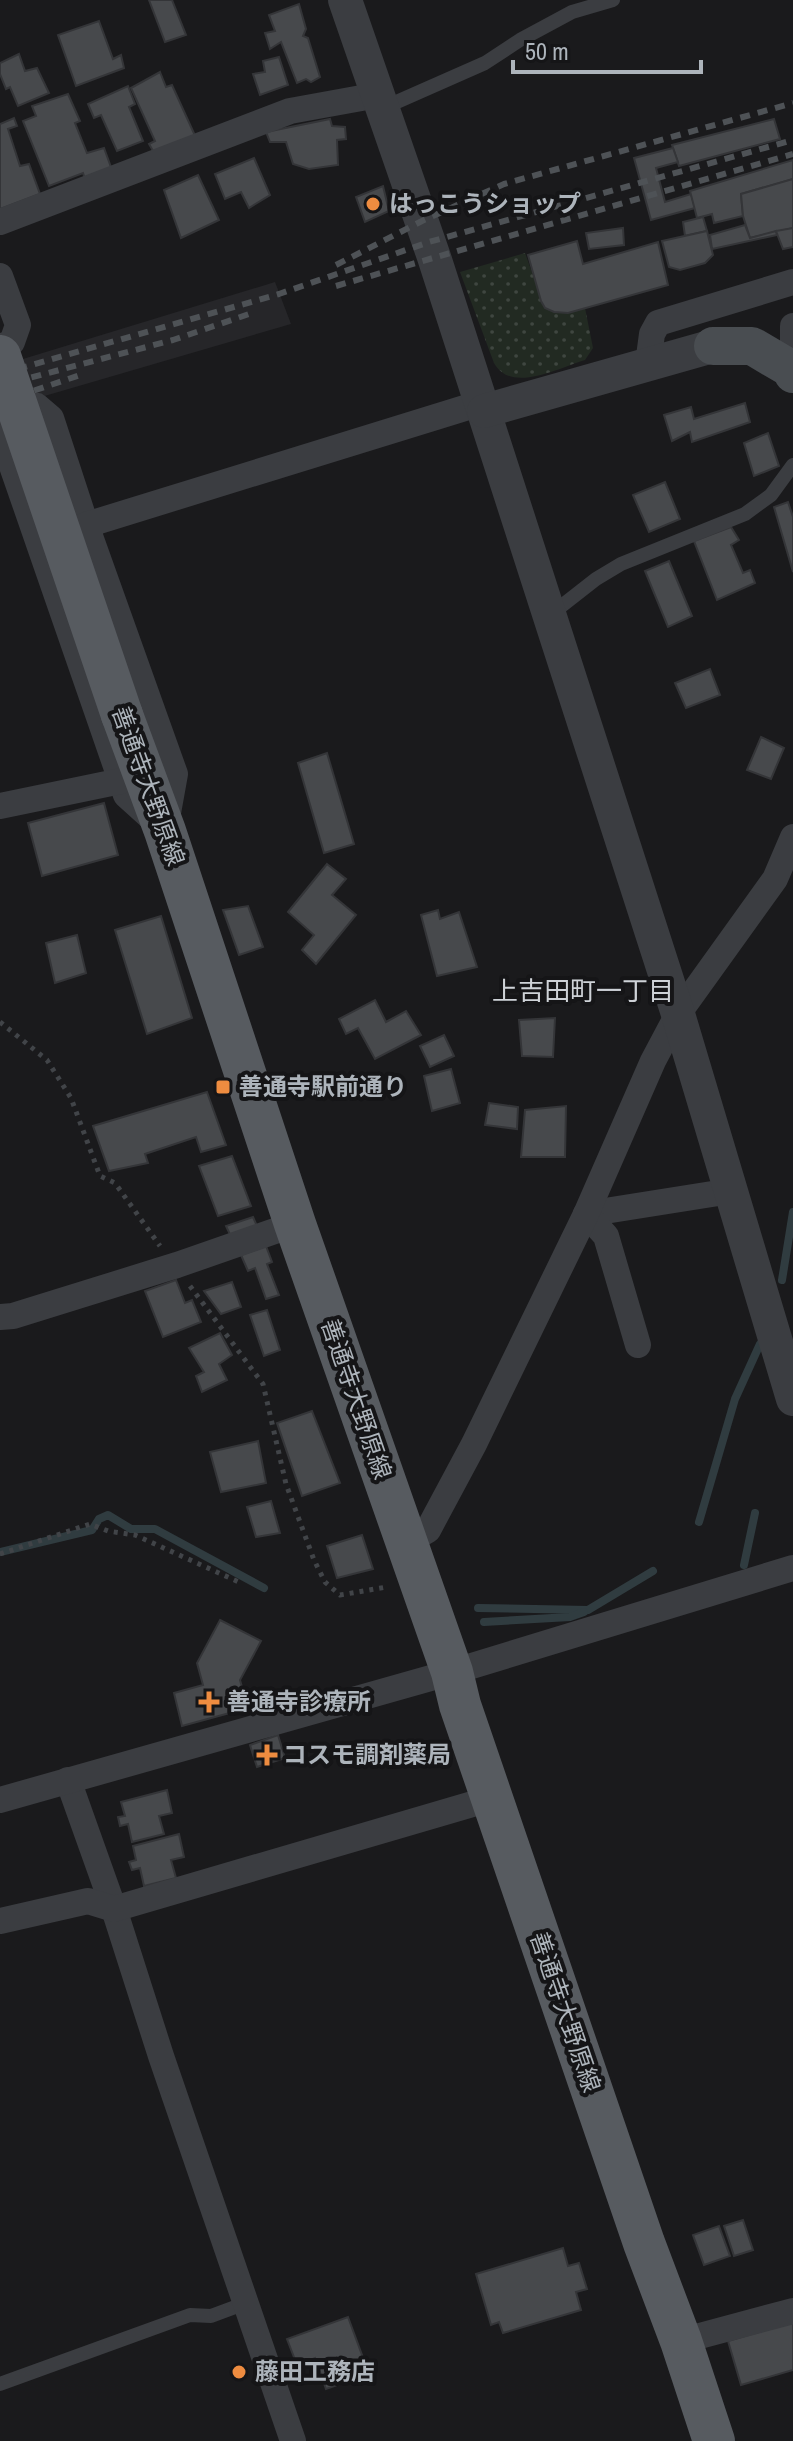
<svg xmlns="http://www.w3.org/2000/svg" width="793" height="2441" viewBox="0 0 793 2441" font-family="'Archivo Narrow','Noto Sans JP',sans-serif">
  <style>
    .built { fill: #262629 }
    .park { fill: url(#park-dots) }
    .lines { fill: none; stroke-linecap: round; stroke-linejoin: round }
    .stream { stroke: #303c40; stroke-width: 8 }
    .building { fill: #47494c; stroke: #343538; stroke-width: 2 }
    .path { stroke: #414448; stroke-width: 5; stroke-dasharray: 4 6; stroke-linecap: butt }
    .service { stroke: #3b3d41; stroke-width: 14 }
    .minor { stroke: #3b3d41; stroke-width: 26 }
    .tertiary { stroke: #3b3d41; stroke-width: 34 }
    .secondary { stroke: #494d51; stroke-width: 38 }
    .primary { stroke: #575b60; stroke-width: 42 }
    .rail { stroke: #4e5256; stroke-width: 6; stroke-dasharray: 10 8; stroke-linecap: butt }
    .primary-bridge { stroke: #575b60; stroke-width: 42 }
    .poi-dot { fill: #ee8c40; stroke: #151517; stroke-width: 3 }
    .labels { text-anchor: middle; stroke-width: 8; stroke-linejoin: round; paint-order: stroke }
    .poi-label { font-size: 24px; font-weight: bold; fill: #adb4bb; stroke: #151517; text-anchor: start }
    .street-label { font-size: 24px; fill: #adb4bb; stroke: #151517 }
    .neighbourhood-label { font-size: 26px; fill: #ced2d7; stroke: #151517 }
  </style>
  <defs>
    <pattern id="park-dots" width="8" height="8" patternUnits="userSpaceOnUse" patternTransform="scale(2)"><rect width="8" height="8" fill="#222a22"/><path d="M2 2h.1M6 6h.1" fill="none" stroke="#3f4640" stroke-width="1.8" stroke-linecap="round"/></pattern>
  </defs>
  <rect width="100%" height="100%" fill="#1a1a1c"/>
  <polygon class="built" points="275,282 291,324 0,409 0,366"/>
  <path class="park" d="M 525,253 L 545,308 C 559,315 570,312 585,308 L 593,348 L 585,360 C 558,368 511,394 494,363 L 460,272 Z"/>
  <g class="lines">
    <g class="stream">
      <polyline points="782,1280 793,1212"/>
      <polyline points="699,1522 735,1399 760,1344"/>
      <polyline points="0,1552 92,1530 99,1519 108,1515 131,1529 155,1529 264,1588"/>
      <polyline points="744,1565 755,1513"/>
      <polyline points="478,1608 588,1610 653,1571"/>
      <polyline points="484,1622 570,1617 584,1612"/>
    </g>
  </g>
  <g class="building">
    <polygon points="149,0 172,0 186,35 165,42"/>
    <polygon points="299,4 306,29 303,36 308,38 320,77 311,82 306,79 297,83 281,42 270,49 265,33 275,31 269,15"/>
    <polygon points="99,21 113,59 121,55 124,68 76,86 58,35"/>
    <polygon points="19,54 25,71 37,68 49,93 18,106 10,87 6,89 0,74 0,63"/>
    <polygon points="279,57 288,85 260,95 253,74 265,72 263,61"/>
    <polygon points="160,72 166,87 172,85 197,140 156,156 149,144 155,141 131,88"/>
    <polygon points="128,86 135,104 129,107 143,141 117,151 101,115 94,118 88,104"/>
    <polygon points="68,94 80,121 75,123 87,153 104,148 112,170 86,182 83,173 49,186 23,121 36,116 32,106"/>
    <polygon points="14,118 17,126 8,129 20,166 29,164 40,194 0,209 0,124"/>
    <polygon points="330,119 332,126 345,127 346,139 337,140 338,165 309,169 293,164 286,142 270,142 266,132"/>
    <polygon points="774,119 780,139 679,166 672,145"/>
    <polygon points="673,148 678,162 656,168 665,202 691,194 695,208 651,220 634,158"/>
    <polygon points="254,158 270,195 249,208 241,192 225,199 215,174"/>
    <polygon points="793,160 793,179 741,194 743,216 714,223 712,214 697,218 690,191"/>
    <polygon points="198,175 219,220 181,238 164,190"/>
    <polygon points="793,179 793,228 750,238 743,216 741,194"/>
    <polygon points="383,186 389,211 365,222 356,197"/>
    <polygon points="703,217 707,231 685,236 683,222"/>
    <polygon points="745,225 750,238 776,231 777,235 712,249 710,235"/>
    <polygon points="623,228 624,245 589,249 586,233"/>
    <polygon points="793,228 793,247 783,249 776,231"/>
    <polygon points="707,231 713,255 705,263 680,270 669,267 662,241"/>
    <polygon points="577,241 583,264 658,242 668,285 568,313 554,312 545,308 541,301 528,255"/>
    <polygon points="745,403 750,422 692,442 690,432 672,441 664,415 691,407 694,419"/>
    <polygon points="768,433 779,466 754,476 744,443"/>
    <polygon points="665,482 680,519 649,532 633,495"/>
    <polygon points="788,502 793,517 793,572 774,507"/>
    <polygon points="731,527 739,540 731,545 743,573 750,570 755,583 717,600 694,541"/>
    <polygon points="669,561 692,616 668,627 645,571"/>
    <polygon points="710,669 720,695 686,708 675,683"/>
    <polygon points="761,737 784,748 771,779 747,770"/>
    <polygon points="327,753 354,844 324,853 298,763"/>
    <polygon points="104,803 118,855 42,876 28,823"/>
    <polygon points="327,864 346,879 332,895 356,915 316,964 302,950 314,935 288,912"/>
    <polygon points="248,906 263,947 239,955 223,910"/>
    <polygon points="438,910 440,919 459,912 477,967 437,976 421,915"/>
    <polygon points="161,916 192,1018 147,1034 115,930"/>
    <polygon points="77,935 86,973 55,983 46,943"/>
    <polygon points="375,1000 386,1022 406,1011 421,1035 375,1059 358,1028 346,1034 339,1019"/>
    <polygon points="555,1018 553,1057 522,1056 519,1020"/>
    <polygon points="444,1035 454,1056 430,1067 420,1046"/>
    <polygon points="451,1069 460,1103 432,1111 424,1076"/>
    <polygon points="207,1092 226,1145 201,1152 196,1137 145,1154 148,1163 109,1171 93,1126"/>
    <polygon points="489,1103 518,1107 517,1129 485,1125"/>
    <polygon points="566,1106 565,1157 521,1157 525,1110"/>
    <polygon points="232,1156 251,1206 218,1216 199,1166"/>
    <polygon points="253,1217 260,1233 234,1243 226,1226"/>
    <polygon points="266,1246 272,1262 267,1264 279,1295 266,1299 255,1268 248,1271 241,1255"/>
    <polygon points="176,1280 185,1303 192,1300 201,1322 163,1337 145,1291"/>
    <polygon points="232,1282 241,1307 221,1314 204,1291"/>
    <polygon points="267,1310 280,1350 264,1356 250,1315"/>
    <polygon points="220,1333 232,1355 219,1364 227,1380 202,1392 196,1376 204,1372 189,1348"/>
    <polygon points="312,1411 340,1483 302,1496 277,1423"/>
    <polygon points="258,1441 266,1483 221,1492 210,1452"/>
    <polygon points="271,1501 280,1533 256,1537 247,1507"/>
    <polygon points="362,1535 373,1569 337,1578 327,1546"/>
    <polygon points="220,1620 261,1641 240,1680 248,1708 182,1726 174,1693 203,1685 197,1663"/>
    <polygon points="278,1735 285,1758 257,1767 250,1745"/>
    <polygon points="167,1790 172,1813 159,1816 164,1834 132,1842 128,1824 120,1826 118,1817 125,1816 121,1802"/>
    <polygon points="179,1834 184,1857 171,1860 176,1878 144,1886 140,1868 132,1870 129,1862 136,1860 133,1846"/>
    <polygon points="743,2220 753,2250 734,2256 724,2226"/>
    <polygon points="719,2226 730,2256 704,2265 693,2235"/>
    <polygon points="563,2248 568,2266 579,2263 587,2289 576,2292 581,2310 503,2333 499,2322 491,2325 476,2274"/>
    <polygon points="348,2317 369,2374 326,2389 315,2358 297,2365 287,2339"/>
    <polygon points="793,2322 793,2370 741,2385 728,2341"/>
  </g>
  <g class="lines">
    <g class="path">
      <polyline points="0,1022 47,1060 71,1098 100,1176 115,1183 160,1246"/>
      <polyline points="190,1286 263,1384 286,1484 314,1560 325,1582 340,1595 387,1587"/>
      <polyline points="0,1554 90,1524 108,1531 135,1535 241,1583"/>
    </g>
    <g class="service">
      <polyline points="383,108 485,63 520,40 572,12 613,0"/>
      <polyline points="550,615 596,579 621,564 745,514 771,495 793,465"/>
      <polyline points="0,2384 190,2315 211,2316 246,2303"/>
    </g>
    <g class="minor">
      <polyline points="0,222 290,111 378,95"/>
      <polyline points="0,276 18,325 12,342 0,347"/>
      <polyline points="793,326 793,349"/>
      <polyline points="648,364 652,334 658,323 793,282"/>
      <polyline points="86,525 51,418 37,406 1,422 4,443 126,795 157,823"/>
      <polyline points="0,806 121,781"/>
      <polyline points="166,824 175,774 86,525 481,403"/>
      <polyline points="586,1214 731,1191"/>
      <polyline points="586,1214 606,1236 638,1345"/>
      <polyline points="0,1317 13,1316 177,1265 295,1224"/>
      <polyline points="406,1543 428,1530 474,1444 586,1214 653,1061 678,1014 775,879 793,837"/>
      <polyline points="68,1780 114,1909 161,2056 293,2441"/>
      <polyline points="0,1800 452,1672 793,1568"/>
      <polyline points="0,1921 88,1901 114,1909 493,1798"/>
      <polyline points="681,2341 793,2311"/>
    </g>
    <g class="tertiary">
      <polyline points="345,0 434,257 678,1014 793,1399"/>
      <polyline points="484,411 713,346"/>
    </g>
    <polyline class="secondary" points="713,346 752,346 791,369 793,374"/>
    <polyline class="primary" points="122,715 165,831 295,1224 452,1672 460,1705 644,2243 681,2341 714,2441"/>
    <g class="rail">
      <polyline points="336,265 422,221 504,184 793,103"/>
      <polyline points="336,286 793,154"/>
      <polyline points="0,374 279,294 429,242 793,140"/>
      <polyline points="14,382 173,340 252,313"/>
      <polyline points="0,402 83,374"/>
    </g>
    <polyline class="primary-bridge" points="0,356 122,715"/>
  </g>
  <g class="poi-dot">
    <circle cx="373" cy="204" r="8"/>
    <rect x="215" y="1079" width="16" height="16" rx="4"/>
    <path d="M205 1690h8v8h8v8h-8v8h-8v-8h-8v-8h8z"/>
    <path d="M263 1743h8v8h8v8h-8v8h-8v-8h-8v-8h8z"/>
    <circle cx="239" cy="2372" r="8"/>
  </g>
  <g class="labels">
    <g class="poi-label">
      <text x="389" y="212">はっこうショップ</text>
      <text x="239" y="1095">善通寺駅前通り</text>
      <text x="227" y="1710">善通寺診療所</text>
      <text x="283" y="1763">コスモ調剤薬局</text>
      <text x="255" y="2380">藤田工務店</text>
    </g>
    <g class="street-label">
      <text transform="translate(148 786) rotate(70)" y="8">善通寺大野原線</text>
      <text transform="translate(356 1399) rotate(71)" y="8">善通寺大野原線</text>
      <text transform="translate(565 2012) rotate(71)" y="8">善通寺大野原線</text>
    </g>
    <g class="neighbourhood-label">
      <text x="583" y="1000">上吉田町一丁目</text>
    </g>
  </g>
  <path d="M513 60v12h188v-12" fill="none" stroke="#adb4bb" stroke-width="4"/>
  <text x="525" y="60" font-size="24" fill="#adb4bb" stroke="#151517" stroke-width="6" paint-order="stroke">50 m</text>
</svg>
